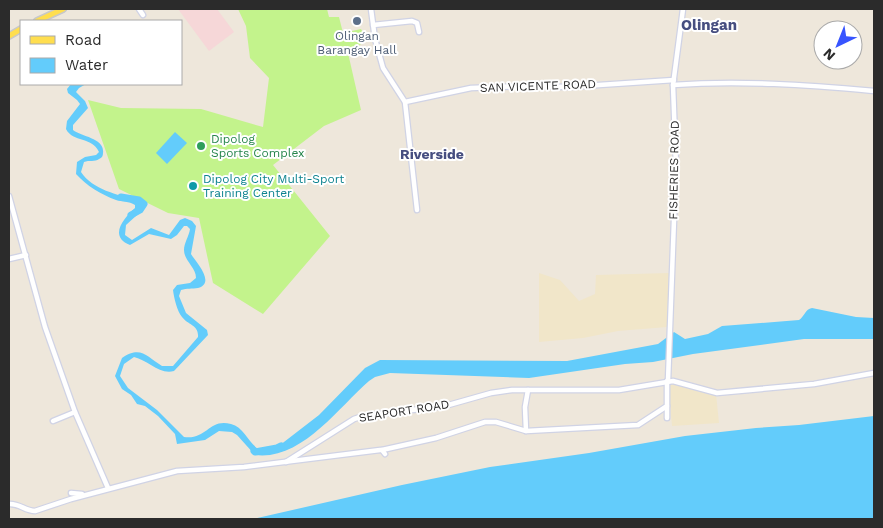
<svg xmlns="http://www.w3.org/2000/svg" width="883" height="528" viewBox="0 0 883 528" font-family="'Work Sans',sans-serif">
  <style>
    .education { fill: #f1e6c9 }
    .medical { fill: #f6d7d8 }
    .pitch { fill: #c3f38c }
    .water { fill: #63ccfb }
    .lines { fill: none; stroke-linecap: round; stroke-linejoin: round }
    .river { stroke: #63ccfb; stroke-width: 7 }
    .minor-casing { stroke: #d0d3e5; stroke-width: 7 }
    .major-casing { stroke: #c8c8c8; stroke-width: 8 }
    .minor { stroke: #fff; stroke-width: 4.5 }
    .major { stroke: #ffde4f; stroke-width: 5 }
    .service-dot { fill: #5c6f8a; stroke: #fff; stroke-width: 2 }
    .leisure-dot { fill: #2e9e5b; stroke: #fff; stroke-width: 2 }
    .culture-dot { fill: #0f9aa8; stroke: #fff; stroke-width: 2 }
    .labels { text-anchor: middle; stroke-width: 4; stroke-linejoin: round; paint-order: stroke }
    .service-label { font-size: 12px; fill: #4e5e75; stroke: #fff }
    .street-label { font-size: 12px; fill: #2b2b2b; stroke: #fff }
    .leisure-label { font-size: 12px; fill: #27864d; stroke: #fff; text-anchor: start }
    .culture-label { font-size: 12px; fill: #0d838f; stroke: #fff; text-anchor: start }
    .neighbourhood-label { font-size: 14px; font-weight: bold; fill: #464e80; stroke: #fff }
    .quarter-label { font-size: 15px; font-weight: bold; fill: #464e80; stroke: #fff }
  </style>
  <rect width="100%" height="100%" fill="#eee7db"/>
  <g class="education">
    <polygon points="539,273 560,280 579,301 595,294 596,275 669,273 667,327 618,331 583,338 539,342"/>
    <polygon points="668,382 716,394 719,423 672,426"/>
  </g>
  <polygon class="medical" points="178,9 217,9 234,32 209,51"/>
  <polygon class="pitch" points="238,9 327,9 329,17 339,17 343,33 361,29 367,40 348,53 361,110 324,126 273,165 330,236 263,314 213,283 199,218 168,213 119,189 88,100 121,108 201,109 263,127 269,78 250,58 246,26"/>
  <g class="water">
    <path d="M 71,84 L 86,84 L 79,88 L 76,92 L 85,101 L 88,108 L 73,125 L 73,130 C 82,137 105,138 103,153 C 103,156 102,158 99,159 C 95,162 89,160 84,162 L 81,172 C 93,190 117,194 137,201 L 140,204 L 137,215 L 126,225 L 125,235 L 132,240 L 151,228 L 169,235 L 180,220 L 185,218 L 192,221 L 196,226 L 191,254 C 196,262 216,283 198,288 C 192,289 187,288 181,290 L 179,296 L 186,313 L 207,330 L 208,335 L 174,371 C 159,375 148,360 134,357 L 124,364 L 120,376 L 128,388 L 157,410 L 184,437 C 207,440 209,418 231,424 C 248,428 250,454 271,452 L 319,415 L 365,368 L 380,360 L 567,361 L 658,344 L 674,332 L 685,339 L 708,334 L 722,326 L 799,320 C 805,316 805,309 812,308 L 856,317 L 874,318 L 874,339 L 804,339 L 693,354 L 653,362 L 625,364 L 529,378 L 390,373 L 375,377 L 369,381 C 338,408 301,461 255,455 L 237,435 L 232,432 L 219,431 L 205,440 L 177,444 L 175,434 L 158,416 L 145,406 L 137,404 L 131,395 L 122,389 L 115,376 L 122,358 C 141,345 147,357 162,366 L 173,366 L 198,337 C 199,325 188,325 182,317 C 177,311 174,298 173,290 L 177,285 L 190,283 L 196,278 C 196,267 184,261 184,250 C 184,243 189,236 190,229 L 187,226 L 184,226 L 177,235 L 171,239 L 149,234 L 130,245 C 108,236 124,218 135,208 L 135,205 C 129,201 122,202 116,200 C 100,194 87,186 76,174 L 77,162 L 85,157 L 96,155 L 99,152 C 92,136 73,143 66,129 L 67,121 L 80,104 L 77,100 L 68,93 L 67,89 Z"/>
    <polygon points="175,132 187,143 167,164 156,153"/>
    <polygon points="874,416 874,519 253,519 402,485 490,467 589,453 685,436 756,428 799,425"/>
  </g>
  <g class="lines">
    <g class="river">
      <polyline points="121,197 139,200 144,204 140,210 131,215"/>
      <polyline points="254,451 255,452 277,448 281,446"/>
    </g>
    <g class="minor-casing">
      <g id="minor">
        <polyline points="139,9 143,15"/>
        <polyline points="371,9 375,39 383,68 405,102 417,210"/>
        <polyline points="373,25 412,21 417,23 419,32"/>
        <path d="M 673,85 C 740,80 808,85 874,91"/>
        <polyline points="405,102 471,88 525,86 569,87 674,80"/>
        <polyline points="9,196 45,327 75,412 108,488"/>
        <polyline points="9,259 26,255"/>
        <polyline points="668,381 676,166 673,85 683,9"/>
        <polyline points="667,406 667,418"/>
        <polyline points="53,421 75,412"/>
        <polyline points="526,431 525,407 528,390"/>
        <polyline points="382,450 436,438 485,422 496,422 526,431 638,425 667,406 667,381"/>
        <polyline points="286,462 354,419 363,416 445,406 491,393 512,390 619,390 673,381 717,393 814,384 874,373"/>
        <polyline points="71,493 82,494"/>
        <path d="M 9,504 C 19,503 25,511 35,511 L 71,499 L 177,471 L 244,467 L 380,450 L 382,450 L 385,454"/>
      </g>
    </g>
    <g class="major-casing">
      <g id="major">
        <polyline points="37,21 63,9"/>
        <polyline points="9,36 21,29"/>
      </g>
    </g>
    <use href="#minor" class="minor"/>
    <use href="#major" class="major"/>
  </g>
  <circle class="service-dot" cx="357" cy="21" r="5"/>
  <circle class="leisure-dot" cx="201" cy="146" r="5"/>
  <circle class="culture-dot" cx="193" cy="186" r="5"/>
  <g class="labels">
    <g class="service-label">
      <text x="357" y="40">Olingan<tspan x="357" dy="14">Barangay Hall</tspan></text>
    </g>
    <g class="street-label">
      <text transform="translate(538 86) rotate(-2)" y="4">SAN VICENTE ROAD</text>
      <text transform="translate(674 170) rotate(-89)" y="4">FISHERIES ROAD</text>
      <text transform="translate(404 411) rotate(-9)" y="4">SEAPORT ROAD</text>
    </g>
    <g class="leisure-label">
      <text x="211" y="143">Dipolog<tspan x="211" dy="14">Sports Complex</tspan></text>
    </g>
    <g class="culture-label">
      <text x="203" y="183">Dipolog City Multi-Sport<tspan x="203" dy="14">Training Center</tspan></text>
    </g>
    <g class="neighbourhood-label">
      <text x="432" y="159">Riverside</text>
    </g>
    <g class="quarter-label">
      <text x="709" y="30">Olingan</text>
    </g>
  </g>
  <rect width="883" height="528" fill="none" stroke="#2b2b2b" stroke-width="20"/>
  <rect x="20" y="20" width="162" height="65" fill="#ffffff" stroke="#aaaaaa"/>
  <rect x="30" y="36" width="25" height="8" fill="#ffde4f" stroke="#aaaaaa"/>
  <text x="65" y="45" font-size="15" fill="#2b2b2b">Road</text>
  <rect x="30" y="58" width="25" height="15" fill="#63ccfb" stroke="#aaaaaa"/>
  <text x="65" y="70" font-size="15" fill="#2b2b2b">Water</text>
  <g transform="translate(838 45) rotate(223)"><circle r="24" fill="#ffffff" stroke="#aaaaaa"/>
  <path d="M0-4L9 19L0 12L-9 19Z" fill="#3754ff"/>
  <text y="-8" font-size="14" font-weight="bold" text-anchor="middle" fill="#2b2b2b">N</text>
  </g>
</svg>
